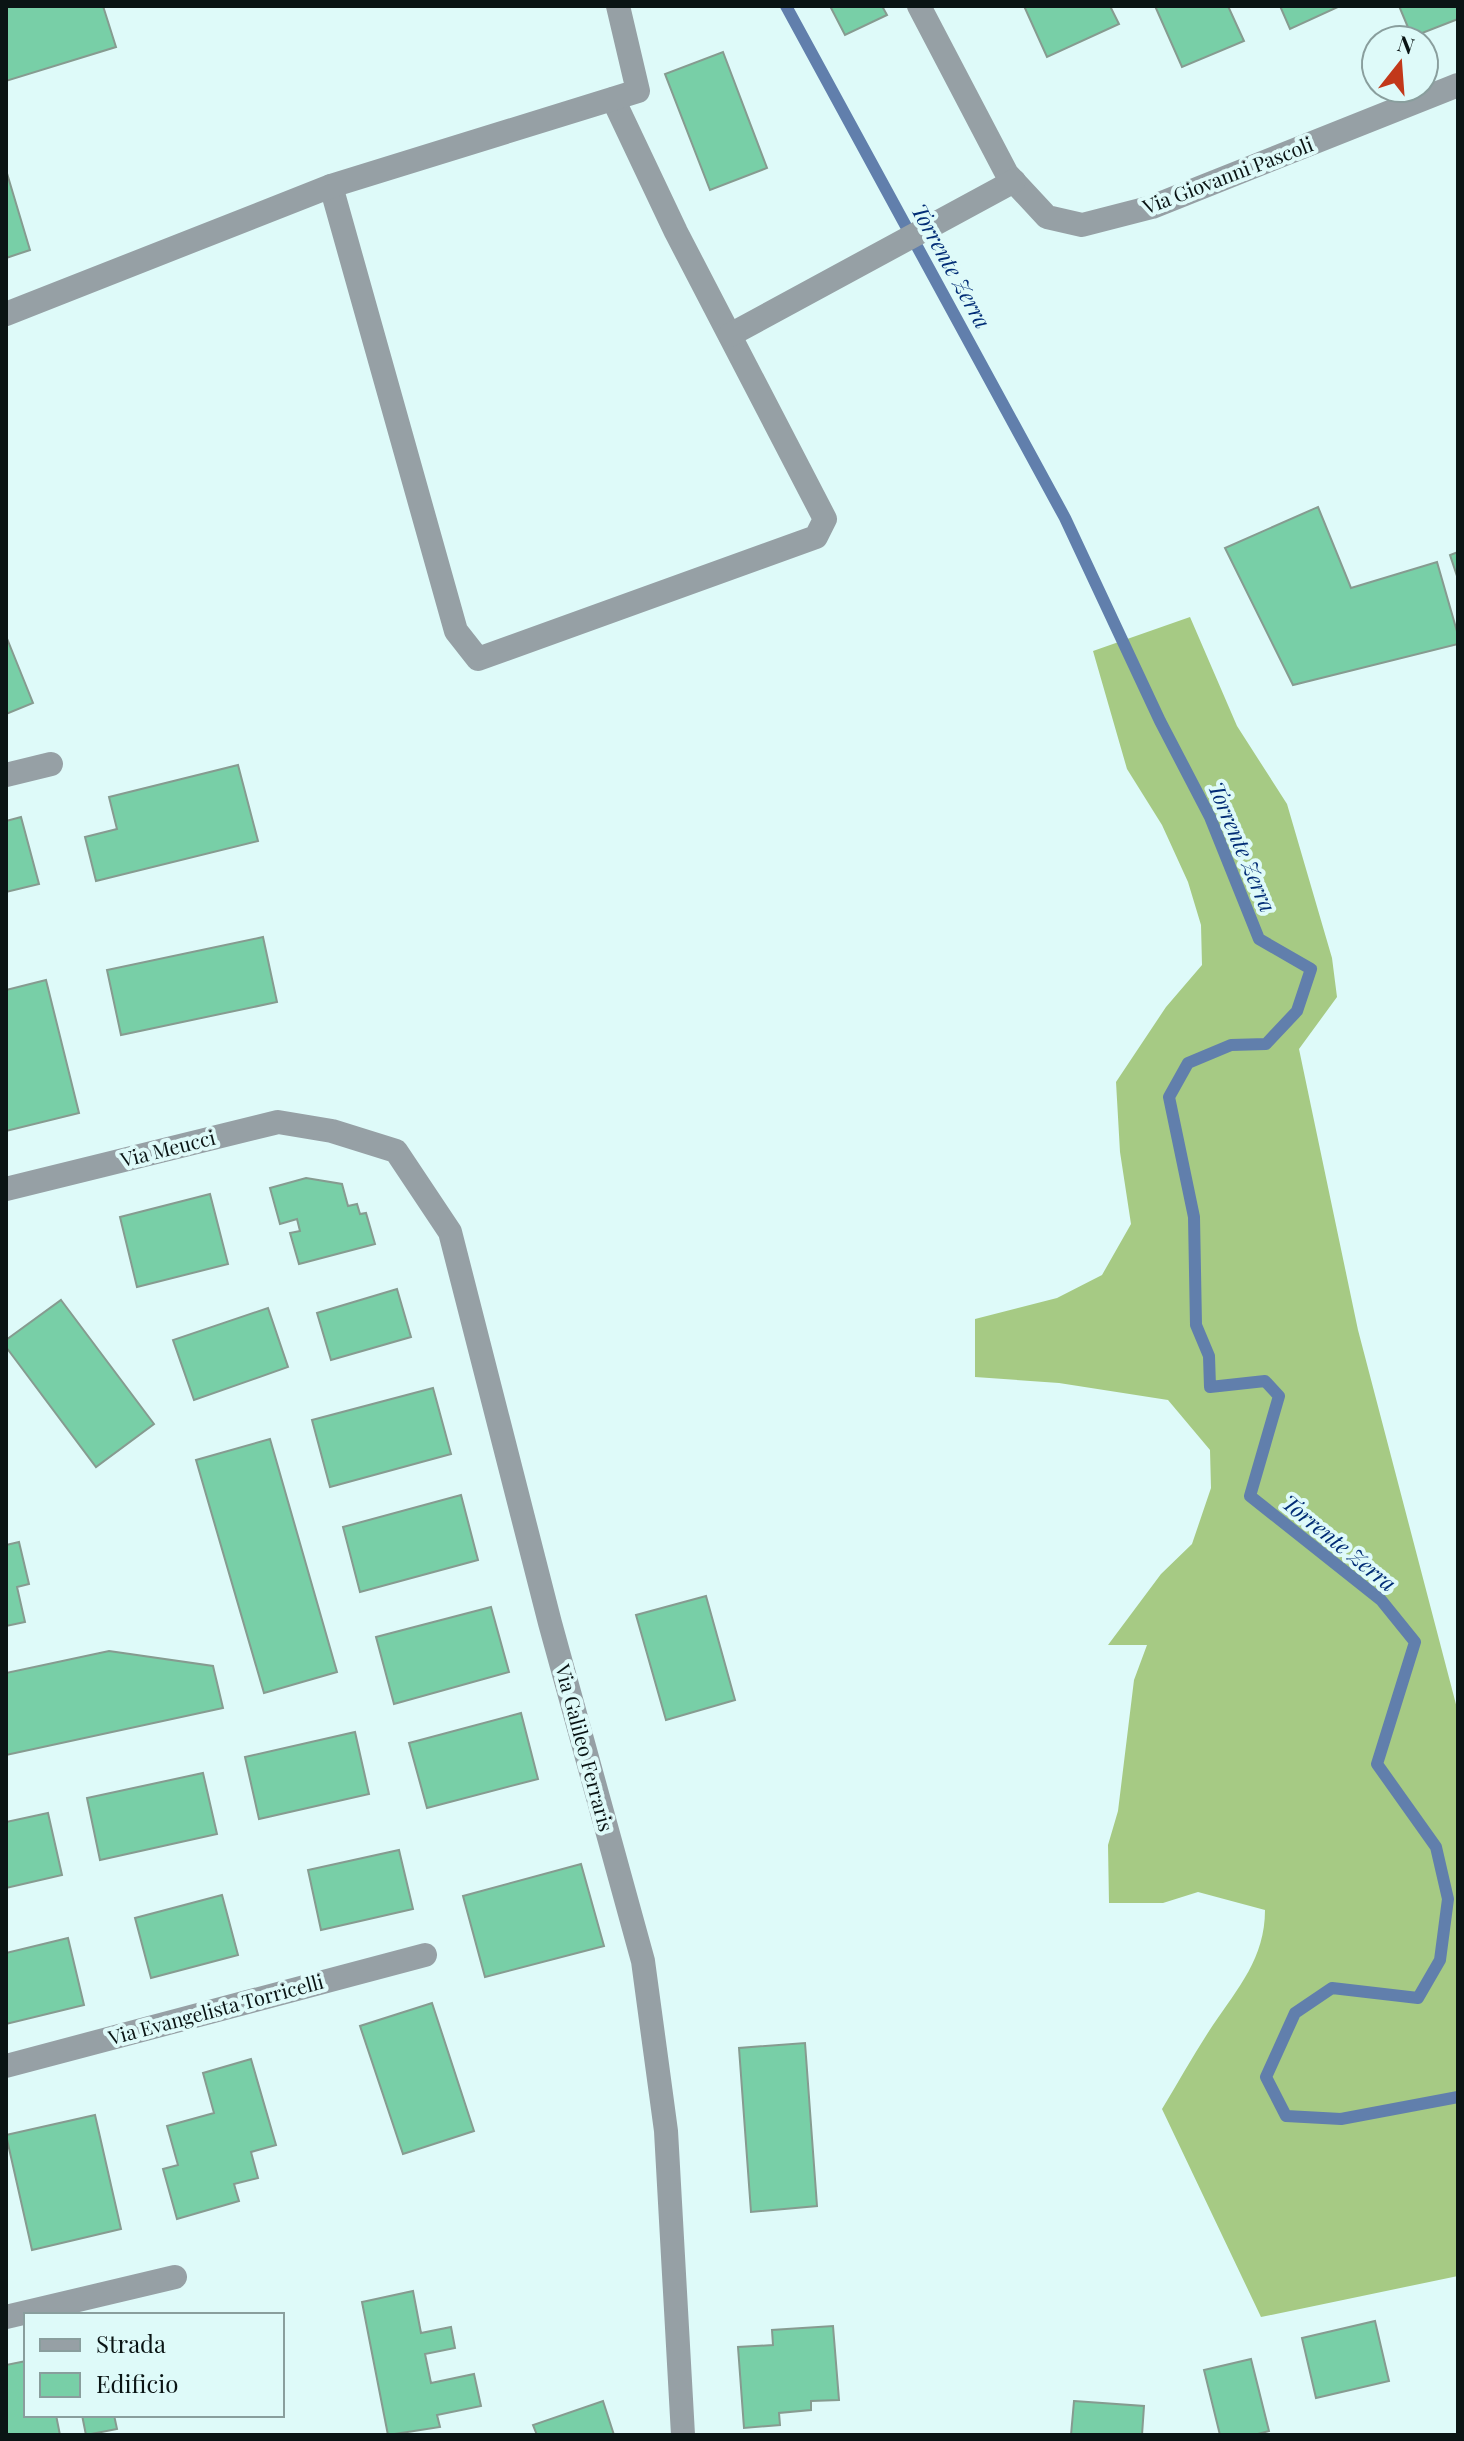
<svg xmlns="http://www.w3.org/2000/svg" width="1464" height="2441" viewBox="0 0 1464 2441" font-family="'Playfair Display',serif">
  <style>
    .forest { fill: #a6ca84 }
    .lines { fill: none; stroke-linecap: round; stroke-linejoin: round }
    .stream { stroke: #617fac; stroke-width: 12 }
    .building { fill: #78cfa7; stroke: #869b90; stroke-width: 2 }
    .minor { stroke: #96a0a5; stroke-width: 24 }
    .labels { text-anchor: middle; stroke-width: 8; stroke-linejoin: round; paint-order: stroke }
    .street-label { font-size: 20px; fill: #0a1414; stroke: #defaf9 }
    .water-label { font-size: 22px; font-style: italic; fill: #012c75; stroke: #defaf9 }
  </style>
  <rect width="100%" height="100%" fill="#defaf9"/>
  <path class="forest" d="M 1190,617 L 1237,726 L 1287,804 L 1332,958 L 1337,997 L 1299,1049 L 1358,1330 L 1458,1712 L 1458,2276 L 1261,2317 L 1162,2109 C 1179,2081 1195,2052 1213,2025 C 1238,1988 1265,1958 1265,1910 L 1198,1892 L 1163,1903 L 1109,1903 L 1108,1845 L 1118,1811 L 1134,1680 L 1147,1645 L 1108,1645 L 1161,1574 L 1192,1544 L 1211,1488 L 1210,1450 L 1168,1400 L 1059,1383 L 975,1377 L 975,1319 L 1057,1298 L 1102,1275 L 1131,1224 L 1120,1152 L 1116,1082 L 1166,1007 L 1202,965 L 1201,925 L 1188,882 L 1162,825 L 1127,769 L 1093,651 Z"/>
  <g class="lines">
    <polyline class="stream" points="786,6 1065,518 1160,721 1210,817 1259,939 1311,969 1297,1011 1266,1044 1231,1045 1188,1063 1169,1097 1194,1217 1196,1325 1209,1356 1210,1387 1265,1381 1279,1396 1250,1496 1381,1600 1415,1642 1377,1764 1436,1847 1448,1899 1440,1960 1418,1998 1332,1988 1295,2013 1266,2077 1286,2116 1341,2119 1458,2097"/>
  </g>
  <g class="building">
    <polygon points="6,6 103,6 116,47 6,81"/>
    <polygon points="830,6 882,6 887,15 845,35"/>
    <polygon points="1024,6 1110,6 1119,24 1047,57"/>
    <polygon points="1155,6 1228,6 1244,41 1182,67"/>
    <polygon points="1280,6 1337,6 1338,7 1290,29"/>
    <polygon points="1399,6 1458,6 1458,19 1412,37"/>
    <polygon points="723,52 767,168 710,190 665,74"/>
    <polygon points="6,170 30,250 6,258"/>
    <polygon points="1318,507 1351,588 1437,562 1458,635 1458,644 1293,685 1225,548"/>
    <polygon points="1458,552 1458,579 1450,555"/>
    <polygon points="6,636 33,703 6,714"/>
    <polygon points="238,765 258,841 96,881 85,837 117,829 109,797"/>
    <polygon points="21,817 39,884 6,892 6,821"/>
    <polygon points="263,937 277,1002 121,1035 107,970"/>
    <polygon points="46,980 79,1113 6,1131 6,990"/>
    <polygon points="306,1178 342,1184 348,1206 357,1204 360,1214 366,1213 375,1244 299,1264 290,1233 300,1231 297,1219 280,1224 270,1188"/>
    <polygon points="210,1194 228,1264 137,1287 120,1217"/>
    <polygon points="397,1289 411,1337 331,1360 317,1313"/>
    <polygon points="61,1300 154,1424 96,1467 6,1347 6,1340"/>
    <polygon points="268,1308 288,1367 194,1400 173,1340"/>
    <polygon points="433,1388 451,1454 330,1487 312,1420"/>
    <polygon points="270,1439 337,1672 264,1693 196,1460"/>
    <polygon points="461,1495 478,1560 360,1592 343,1527"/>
    <polygon points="19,1542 29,1584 17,1587 25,1622 6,1626 6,1545"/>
    <polygon points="706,1596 735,1700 666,1720 636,1615"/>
    <polygon points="491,1607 509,1672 394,1704 376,1637"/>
    <polygon points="109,1651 213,1666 223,1708 6,1755 6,1673"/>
    <polygon points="521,1713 538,1779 427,1808 409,1743"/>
    <polygon points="355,1732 369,1794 259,1819 245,1757"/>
    <polygon points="203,1773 217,1834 100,1860 87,1798"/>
    <polygon points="48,1813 62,1875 6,1888 6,1822"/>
    <polygon points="399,1850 413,1909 321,1930 308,1870"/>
    <polygon points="581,1864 604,1946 485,1977 463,1896"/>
    <polygon points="222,1895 238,1955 151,1978 135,1918"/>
    <polygon points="68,1938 84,2005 6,2024 6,1953"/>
    <polygon points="432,2003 474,2131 403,2154 360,2026"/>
    <polygon points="805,2043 817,2206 751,2212 739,2048"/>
    <polygon points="251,2059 276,2145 251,2152 258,2178 234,2184 239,2201 177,2219 163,2169 178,2165 167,2126 214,2113 203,2073"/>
    <polygon points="95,2115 121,2229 32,2250 6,2135"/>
    <polygon points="413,2291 421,2333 451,2327 455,2348 425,2354 431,2383 474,2374 481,2406 437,2415 440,2427 388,2435 362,2302"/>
    <polygon points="1375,2321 1389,2381 1316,2398 1302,2338"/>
    <polygon points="833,2326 839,2400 811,2401 811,2410 779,2413 780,2425 744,2428 738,2347 773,2345 772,2330"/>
    <polygon points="1251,2359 1269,2431 1254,2435 1220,2435 1204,2370"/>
    <polygon points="26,2361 26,2415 56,2415 60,2435 6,2435 6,2365"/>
    <polygon points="603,2401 614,2435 537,2435 533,2425"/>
    <polygon points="1074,2401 1144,2406 1142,2435 1071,2435"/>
    <polygon points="82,2415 114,2415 117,2429 86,2435"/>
  </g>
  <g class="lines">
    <g class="minor">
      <polyline points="919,6 1007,174 1047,217 1082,225 1152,207 1458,85"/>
      <polyline points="331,186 456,631 478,659 816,537 825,519 676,232 613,99"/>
      <polyline points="6,314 331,186 638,91 618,6"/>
      <polyline points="730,335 1014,181"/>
      <polyline points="6,775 51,764"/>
      <polyline points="6,1189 278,1122 332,1131 396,1151 450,1232 550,1623 643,1961 666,2131 683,2435"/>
      <polyline points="6,2066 425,1955"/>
      <polyline points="6,2317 175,2277"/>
    </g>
  </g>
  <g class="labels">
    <g class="street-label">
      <text transform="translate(1228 176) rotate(-21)" y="7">Via Giovanni Pascoli</text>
      <text transform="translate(168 1149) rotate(-14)" y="7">Via Meucci</text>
      <text transform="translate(584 1748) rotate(75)" y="7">Via Galileo Ferraris</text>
      <text transform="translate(216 2010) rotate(-15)" y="7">Via Evangelista Torricelli</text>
    </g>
    <g class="water-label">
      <text transform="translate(951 266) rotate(61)" y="8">Torrente Zerra</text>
      <text transform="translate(1242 847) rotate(67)" y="8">Torrente Zerra</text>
      <text transform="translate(1339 1543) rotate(39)" y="8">Torrente Zerra</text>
    </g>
  </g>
  <rect width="1464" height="2441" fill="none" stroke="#0a1414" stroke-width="16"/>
  <rect x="24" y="2313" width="260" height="104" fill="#defaf9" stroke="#899e9d" stroke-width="2"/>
  <rect x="40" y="2339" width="40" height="12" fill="#96a0a5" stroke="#899e9d" stroke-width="2"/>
  <text x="96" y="2353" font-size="24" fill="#0a1414">Strada</text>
  <rect x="40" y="2373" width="40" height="24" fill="#78cfa7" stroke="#899e9d" stroke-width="2"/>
  <text x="96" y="2393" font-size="24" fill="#0a1414">Edificio</text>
  <g transform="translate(1400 64) rotate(17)"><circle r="38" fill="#defaf9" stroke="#899e9d" stroke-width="2"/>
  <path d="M0-6L14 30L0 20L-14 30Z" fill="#c2381a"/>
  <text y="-12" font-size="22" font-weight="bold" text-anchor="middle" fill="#0a1414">N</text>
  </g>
</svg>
